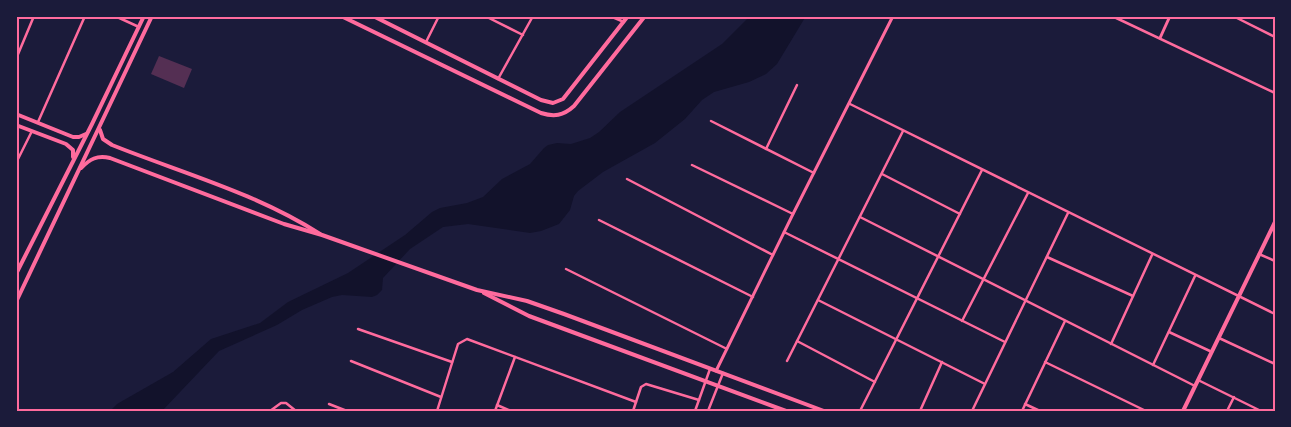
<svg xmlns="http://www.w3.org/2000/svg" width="1291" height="427" viewBox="0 0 1291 427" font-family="'Archivo Narrow',sans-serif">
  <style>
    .water { fill: #12122b }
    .building { fill: #542f53 }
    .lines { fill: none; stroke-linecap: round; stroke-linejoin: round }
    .minor { stroke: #ff6b9d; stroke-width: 2.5 }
    .tertiary { stroke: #ff6b9d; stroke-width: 3 }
    .secondary { stroke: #ff6b9d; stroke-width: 4 }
    .neatline { fill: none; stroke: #ff6b9d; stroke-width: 2 }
  </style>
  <rect width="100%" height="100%" fill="#1b1b3a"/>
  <polygon class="water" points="750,16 806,16 777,64 766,74 749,82 714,92 702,100 685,119 655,143 603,172 578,191 574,196 570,210 559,224 541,231 530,233 468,224 443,227 410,249 383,278 382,290 377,295 372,297 342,295 332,297 302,310 277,325 219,351 162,411 110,411 117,404 173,372 211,339 260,323 288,302 348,273 405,235 432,212 440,208 467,203 483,197 502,179 530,164 544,148 548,145 557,143 571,144 590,138 599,132 620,112 722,44"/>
  <polygon class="building" points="159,56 192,69 184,88 151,74"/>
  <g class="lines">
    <g class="minor">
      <polyline points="115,16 139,27"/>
      <polyline points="485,16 523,35"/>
      <polyline points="610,16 624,22"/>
      <polyline points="1112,16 1275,93"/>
      <polyline points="1233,16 1275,37"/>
      <polyline points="426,42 439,16"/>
      <polyline points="16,59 34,16"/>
      <polyline points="498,79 533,16"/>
      <polyline points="850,104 1275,314"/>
      <polyline points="711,121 814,173"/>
      <polyline points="38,122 85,16"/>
      <polyline points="766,149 797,85"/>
      <polyline points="16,163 32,131"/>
      <polyline points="692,165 793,214"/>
      <polyline points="882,174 960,214"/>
      <polyline points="627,179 773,255"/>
      <polyline points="860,217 1195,386"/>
      <polyline points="599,220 753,297"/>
      <polyline points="784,232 1005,342"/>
      <polyline points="1259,254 1275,261"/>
      <polyline points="1047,257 1133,296"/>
      <polyline points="566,269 727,349"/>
      <polyline points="818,300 985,384"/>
      <polyline points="962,321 1028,193"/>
      <polyline points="358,329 452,362"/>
      <polyline points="1169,332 1212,352"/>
      <polyline points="1219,338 1275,364"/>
      <polyline points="797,341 875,382"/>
      <polyline points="1111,344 1152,255"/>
      <polyline points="351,361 441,397"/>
      <polyline points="787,361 903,131"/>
      <polyline points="1045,362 1146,411"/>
      <polyline points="1153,365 1195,276"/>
      <polyline points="1198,380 1261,411"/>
      <polyline points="329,404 347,411"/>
      <polyline points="1025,404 1040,411"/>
      <polyline points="497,405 511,411"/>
      <polyline points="270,411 281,403 286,403 296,411"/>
      <polyline points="437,411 458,344 467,339 636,402"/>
      <polyline points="495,411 515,357"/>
      <polyline points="633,411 641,387 646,384 699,400"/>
      <polyline points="695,411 710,369"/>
      <polyline points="708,411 723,373"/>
      <polyline points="860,411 982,170"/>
      <polyline points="920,411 942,362"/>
      <polyline points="972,411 1068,213"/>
      <polyline points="1022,411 1065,321"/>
      <polyline points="1227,411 1234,397"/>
    </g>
    <g class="tertiary">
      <polyline points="1160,38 1170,16"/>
      <polyline points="716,371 793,214 893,16"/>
    </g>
    <g class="secondary">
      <path d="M 341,16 L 541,113 C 554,117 563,116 574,106 L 645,16"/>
      <polyline points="373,16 541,100 553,103 563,99 628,16"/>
      <polyline points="16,114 73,137 79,137 86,134"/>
      <polyline points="16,125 66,144 73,150 73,157"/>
      <path d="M 100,130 L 103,139 L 112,145 C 182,173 256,193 320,234"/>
      <path d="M 81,168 C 90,159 97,155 110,158 L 284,224 L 322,235 L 477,290 L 527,301 L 564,314 L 824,411"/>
      <polyline points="16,274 92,124 144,16"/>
      <polyline points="484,293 529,316 786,411"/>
      <polyline points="16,302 152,16"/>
      <polyline points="1183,411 1275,222"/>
    </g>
  </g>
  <rect width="1291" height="427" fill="none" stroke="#1b1b3a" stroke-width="35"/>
  <rect x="18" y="18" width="1256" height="392" class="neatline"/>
</svg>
